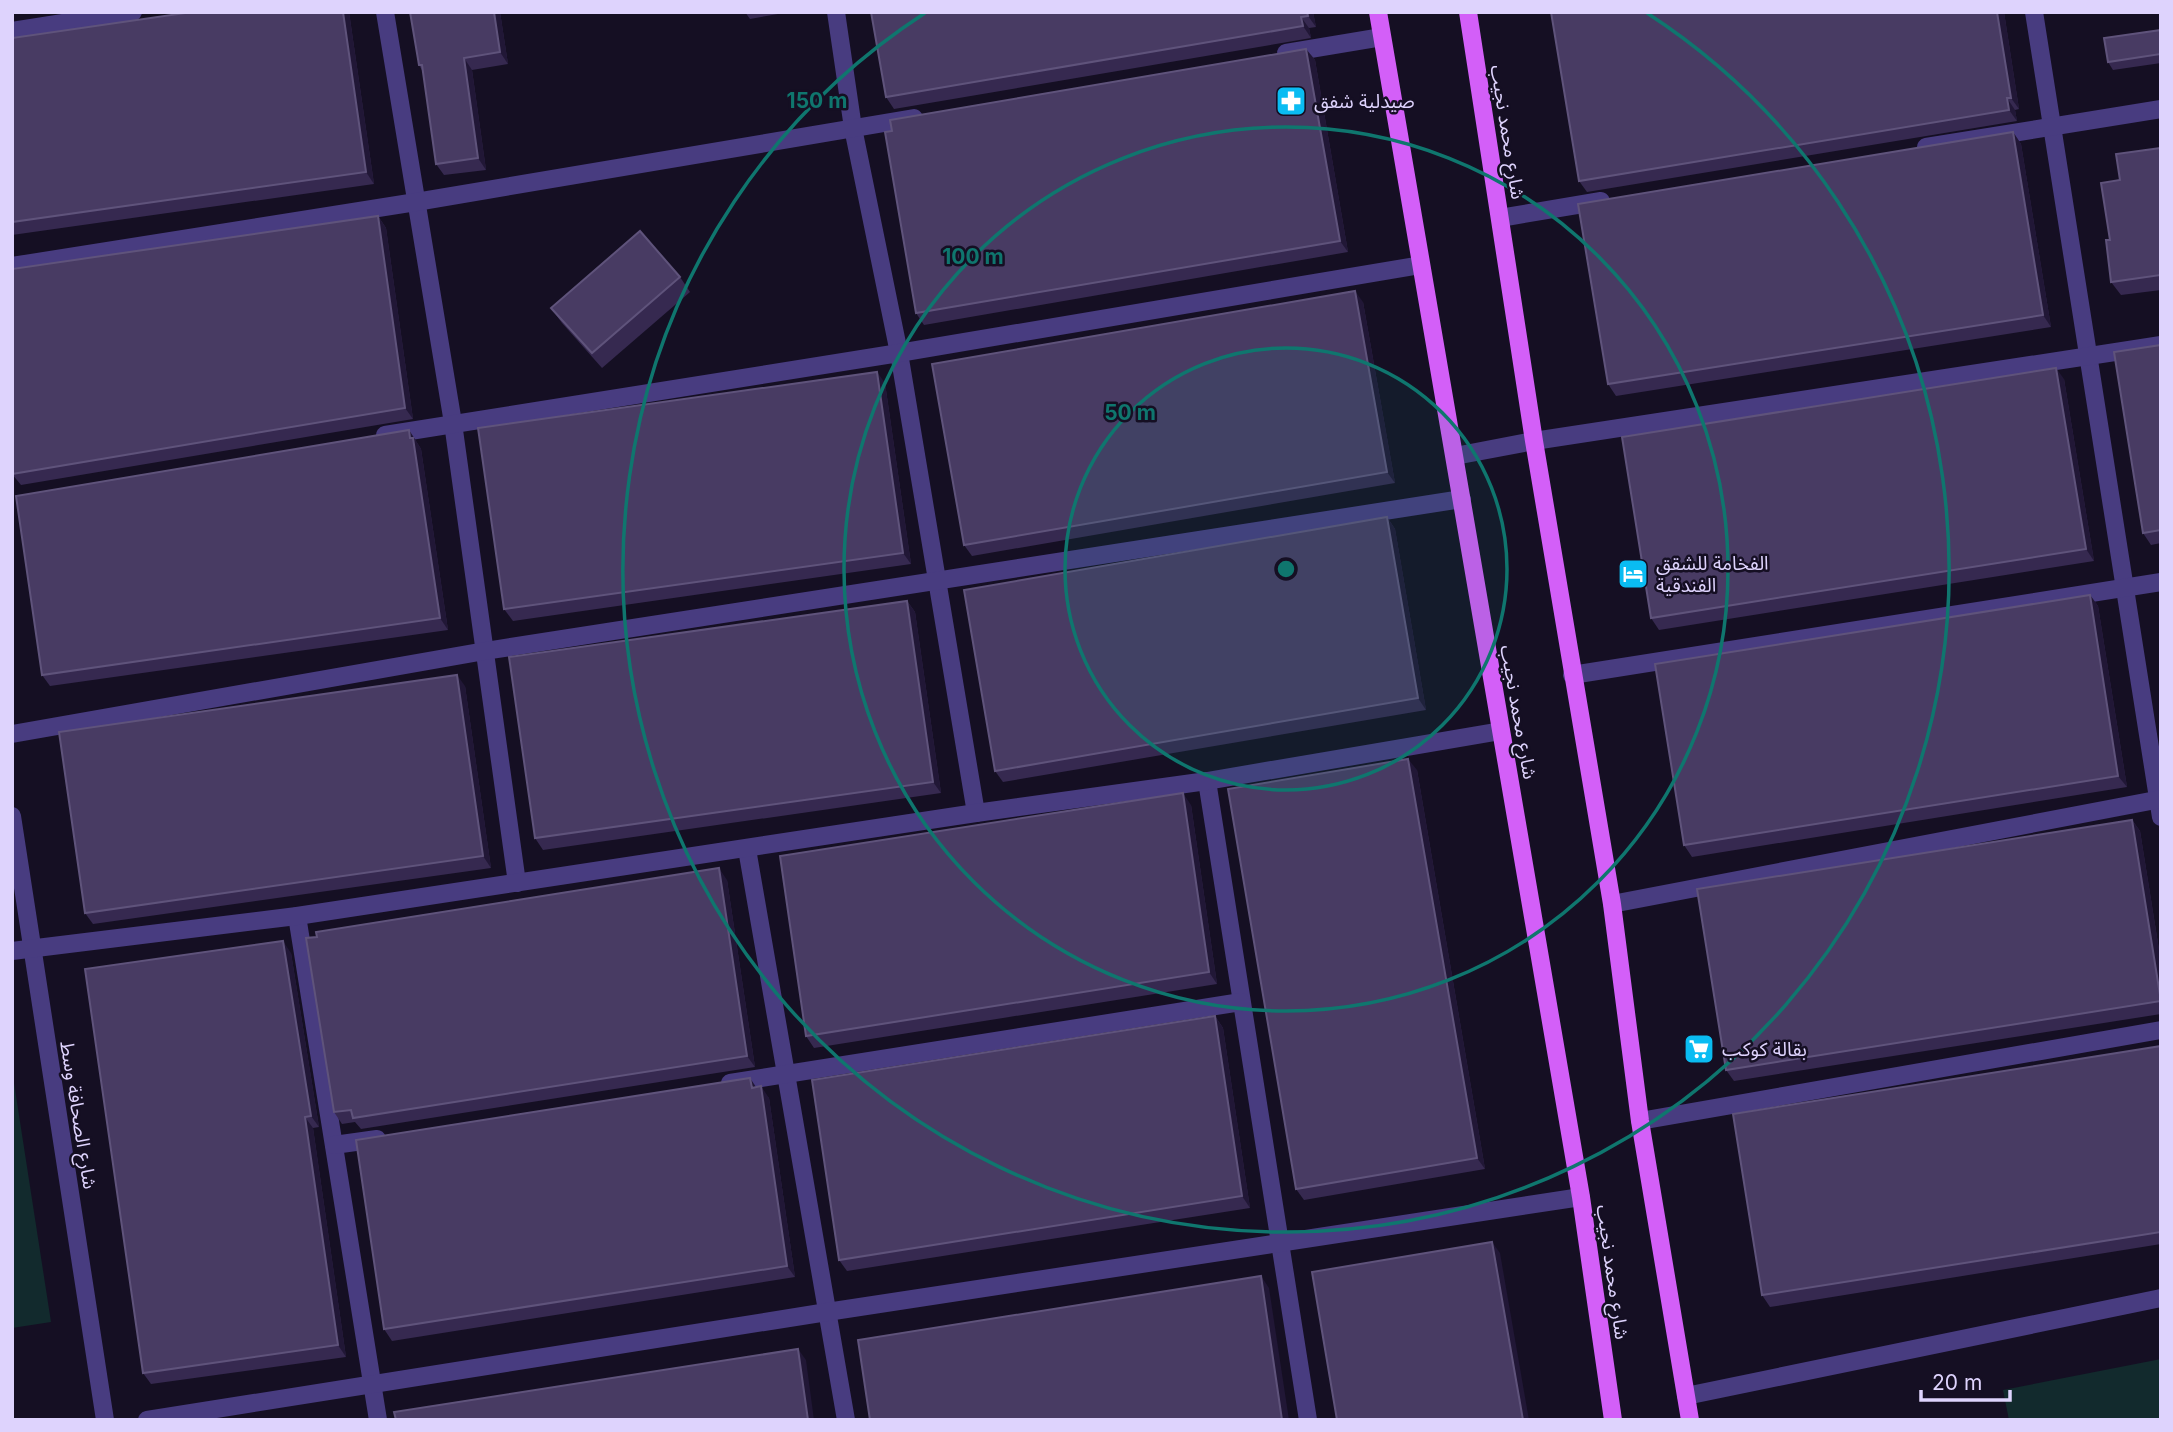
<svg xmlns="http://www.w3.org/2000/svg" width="2173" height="1432" viewBox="0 0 2173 1432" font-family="Inter,'Noto Sans Arabic',sans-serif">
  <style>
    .green { fill: #122a2d }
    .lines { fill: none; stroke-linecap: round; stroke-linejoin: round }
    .minor { stroke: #483c80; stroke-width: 18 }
    .major { stroke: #d35ff8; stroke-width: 18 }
    .wall { fill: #362950 }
    .shaded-wall { fill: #211736 }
    .building { fill: #483b63; stroke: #5f537b; stroke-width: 2 }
    .ring { fill: none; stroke: #0f766e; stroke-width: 3.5 }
    .labels { text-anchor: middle; stroke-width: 5; stroke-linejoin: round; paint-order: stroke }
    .poi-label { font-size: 19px; fill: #ded3fd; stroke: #150f23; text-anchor: start }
    .street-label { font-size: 19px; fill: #ded3fd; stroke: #150f23 }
    .centre { fill: #0f766e; stroke: #150f23; stroke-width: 3.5 }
    .ring-label { font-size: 21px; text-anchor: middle; font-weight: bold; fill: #0f766e; stroke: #150f23; stroke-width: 5; stroke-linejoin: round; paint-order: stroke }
  </style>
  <rect width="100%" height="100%" fill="#150f23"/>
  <g class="green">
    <polygon points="12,1070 51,1322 12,1328"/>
    <polygon points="2161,1359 2161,1420 2009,1420 2003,1390"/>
  </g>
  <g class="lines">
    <g class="minor">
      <polyline points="385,12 453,423 517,883"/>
      <polyline points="836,12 853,128 899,353 976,813"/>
      <polyline points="2034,12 2161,817"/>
      <polyline points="12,31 133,12"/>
      <polyline points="1286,53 1382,37"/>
      <polyline points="1926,147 2161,109"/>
      <polyline points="1500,218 1601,201"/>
      <polyline points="12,266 416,202 914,118"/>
      <polyline points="385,435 899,353 1421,265"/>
      <polyline points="1455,456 1534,441 2161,345"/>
      <polyline points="1572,675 2161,582"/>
      <polyline points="12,734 485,651 1462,499"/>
      <polyline points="1207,781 1308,1420"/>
      <polyline points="12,816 105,1420"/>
      <polyline points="747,849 846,1420"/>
      <polyline points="1612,904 2161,799"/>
      <polyline points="297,916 378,1420"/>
      <polyline points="12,951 297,916 976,813 1207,781 1501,731"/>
      <polyline points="730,1083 1241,1002"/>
      <polyline points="1640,1121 2161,1030"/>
      <polyline points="334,1145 377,1139"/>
      <polyline points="1686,1396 2161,1298"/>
      <polyline points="147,1420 827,1312 1581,1197"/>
    </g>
    <g class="major">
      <polyline points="1378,12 1581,1197 1613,1420"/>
      <polyline points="1468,12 1534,441 1612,904 1640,1121 1690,1420"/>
    </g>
  </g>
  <g class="wall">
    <polygon points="192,12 349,12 374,184 12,235 12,38"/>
    <polygon points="500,12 508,64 472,70 486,170 444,175 436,164 423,72 419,65"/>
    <polygon points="745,12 778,12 778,14 750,19"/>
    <polygon points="1313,12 1316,27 1309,28 1311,38 894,109 886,97"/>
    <polygon points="2004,12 2019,109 2015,110 2017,121 1587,192 1579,181"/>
    <polygon points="2161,30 2161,63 2113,70 2108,62"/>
    <polygon points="1306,49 1315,60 1348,252 924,325 916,313"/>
    <polygon points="2013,132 2021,144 2051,327 1616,396 1608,384"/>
    <polygon points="2161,148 2161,290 2121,295 2111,282 2110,240 2120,180"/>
    <polygon points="378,216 386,228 413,419 21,485 12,474"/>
    <polygon points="680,277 690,292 602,368 562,323 551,308"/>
    <polygon points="1363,302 1395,483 972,556 964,545"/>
    <polygon points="2161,345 2161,543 2151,545 2143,533"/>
    <polygon points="2064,379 2094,561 1659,630 1651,618"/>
    <polygon points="885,383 911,564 513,621 504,609"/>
    <polygon points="409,430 421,449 448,630 50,686 42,675"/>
    <polygon points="1387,517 1395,529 1426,710 1003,782 995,771"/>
    <polygon points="2090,595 2098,606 2127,787 1692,857 1684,845"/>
    <polygon points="907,601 915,612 941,793 543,850 535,838"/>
    <polygon points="465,686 491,868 93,924 85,913"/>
    <polygon points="1417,770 1485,1169 1304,1200 1296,1189"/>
    <polygon points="1191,805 1217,984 814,1048 806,1036"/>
    <polygon points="2132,820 2140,831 2161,962 2161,1014 1734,1081 1726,1070"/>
    <polygon points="727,880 755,1067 361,1129 355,1122 342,1124 334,1112"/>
    <polygon points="291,953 319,1127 313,1128 346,1357 151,1384 143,1373"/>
    <polygon points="1215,1016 1223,1028 1250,1208 847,1271 839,1260"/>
    <polygon points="2161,1046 2161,1244 1770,1307 1762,1295"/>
    <polygon points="757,1087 769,1098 795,1277 392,1341 384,1329"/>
  </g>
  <g class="shaded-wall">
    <polygon points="343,12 349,12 374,184 366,172"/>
    <polygon points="494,12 500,12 508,64 500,52"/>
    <polygon points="1307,12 1313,12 1316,27 1308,16"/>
    <polygon points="1997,12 2004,12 2019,109 2011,98"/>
    <polygon points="1301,17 1309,28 1311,38 1303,26"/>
    <polygon points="1306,49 1315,60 1348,252 1340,241"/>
    <polygon points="464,58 472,70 486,170 478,158"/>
    <polygon points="2007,98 2015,110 2017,121 2009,110"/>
    <polygon points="2013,132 2021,144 2051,327 2043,315"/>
    <polygon points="378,216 386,228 413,419 405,408"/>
    <polygon points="1355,291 1363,302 1395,483 1387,472"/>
    <polygon points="2056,368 2064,379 2094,561 2086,549"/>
    <polygon points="877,372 885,383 911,564 903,553"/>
    <polygon points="409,430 421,449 448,630 440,618"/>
    <polygon points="1387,517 1395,529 1426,710 1418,698"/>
    <polygon points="2090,595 2098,606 2127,787 2118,776"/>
    <polygon points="907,601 915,612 941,793 933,782"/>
    <polygon points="457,675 465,686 491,868 483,856"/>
    <polygon points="1408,759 1417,770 1485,1169 1477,1158"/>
    <polygon points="1183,793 1191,805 1217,984 1209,972"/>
    <polygon points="2132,820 2140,831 2161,962 2161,1001"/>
    <polygon points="719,868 727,880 755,1067 747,1056"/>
    <polygon points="283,941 291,953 319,1127 311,1116"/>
    <polygon points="1215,1016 1223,1028 1250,1208 1242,1196"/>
    <polygon points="750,1078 758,1090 752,1088"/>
    <polygon points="761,1086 769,1098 795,1277 787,1266"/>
    <polygon points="305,1117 313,1128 346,1357 338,1345"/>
    <polygon points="1492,1242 1500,1253 1529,1420 1523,1420"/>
    <polygon points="1261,1276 1269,1288 1289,1420 1282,1420"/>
    <polygon points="798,1349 806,1360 814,1420 808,1420"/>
  </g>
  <g class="building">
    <polygon points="192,12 343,12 366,172 12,222 12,38"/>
    <polygon points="410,12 494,12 500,52 464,58 478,158 436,164 422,65 419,65"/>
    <polygon points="871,12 1307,12 1308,16 1301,17 1303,26 886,97"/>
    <polygon points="1551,12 1997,12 2011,98 2007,98 2009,110 1579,181"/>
    <polygon points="2161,30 2161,54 2108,62 2104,38"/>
    <polygon points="1306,49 1340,241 916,313 885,132 892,131 890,120"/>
    <polygon points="2013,132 2043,315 1608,384 1578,204"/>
    <polygon points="2161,148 2161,275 2111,282 2106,240 2110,240 2101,183 2120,180 2116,154"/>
    <polygon points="378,216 405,408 12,474 12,269"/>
    <polygon points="640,231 680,277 592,353 551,308"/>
    <polygon points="1355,291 1387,472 964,545 932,364"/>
    <polygon points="2161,345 2161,530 2143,533 2114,352"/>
    <polygon points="2056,368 2086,549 1651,618 1622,437"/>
    <polygon points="877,372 903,553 504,609 478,428"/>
    <polygon points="409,430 410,438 413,438 440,618 42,675 16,496"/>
    <polygon points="1387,517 1418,698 995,771 964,590"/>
    <polygon points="2090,595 2118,776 1684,845 1655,664"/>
    <polygon points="907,601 933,782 535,838 509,657"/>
    <polygon points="457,675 483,856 85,913 59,732"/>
    <polygon points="1408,759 1477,1158 1296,1189 1228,789"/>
    <polygon points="1183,793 1209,972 806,1036 780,856"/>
    <polygon points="2132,820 2161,1001 1726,1070 1697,889"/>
    <polygon points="719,868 747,1056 353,1118 351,1110 334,1112 306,938 317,937 316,932"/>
    <polygon points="283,941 311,1116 305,1117 338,1345 143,1373 85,969"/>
    <polygon points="1215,1016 1242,1196 839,1260 812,1080"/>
    <polygon points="2161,1046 2161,1232 1762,1295 1733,1114"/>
    <polygon points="750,1078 752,1088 761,1086 787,1266 384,1329 356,1140"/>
    <polygon points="1492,1242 1523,1420 1337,1420 1312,1272"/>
    <polygon points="1261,1276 1282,1420 870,1420 858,1340"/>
    <polygon points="798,1349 808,1420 396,1420 394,1412"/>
  </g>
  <circle cx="1286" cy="569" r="221" fill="#0f766e" fill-opacity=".12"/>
  <g class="ring">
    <circle cx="1286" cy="569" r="221"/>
    <circle cx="1286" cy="569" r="442"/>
    <path d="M1647 13A663 663 0 1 1 925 13"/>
  </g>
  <defs>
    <g id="pharmacy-square" transform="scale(1.575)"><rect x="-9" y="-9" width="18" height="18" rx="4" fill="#0abcf2" stroke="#150f23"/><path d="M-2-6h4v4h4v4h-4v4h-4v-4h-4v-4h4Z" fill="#fff"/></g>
    <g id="hotel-square" transform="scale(1.575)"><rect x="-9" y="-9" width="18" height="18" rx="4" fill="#0abcf2" stroke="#150f23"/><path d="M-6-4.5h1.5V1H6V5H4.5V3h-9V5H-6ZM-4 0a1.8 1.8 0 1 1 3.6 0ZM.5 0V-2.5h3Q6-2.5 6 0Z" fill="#fff"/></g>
    <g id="supermarket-square" transform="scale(1.575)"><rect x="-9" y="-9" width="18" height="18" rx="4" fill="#0abcf2" stroke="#150f23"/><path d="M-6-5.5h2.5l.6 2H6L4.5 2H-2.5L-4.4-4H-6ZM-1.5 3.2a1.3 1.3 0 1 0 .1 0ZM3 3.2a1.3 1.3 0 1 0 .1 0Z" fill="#fff"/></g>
  </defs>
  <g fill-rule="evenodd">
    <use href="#pharmacy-square" x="1291" y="101"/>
    <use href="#hotel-square" x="1633" y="574"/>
    <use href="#supermarket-square" x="1699" y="1049"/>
  </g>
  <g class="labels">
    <g class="poi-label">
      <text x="1314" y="108">صيدلية شفق</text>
      <text x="1656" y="570">الفخامة للشقق<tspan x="1656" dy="22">الفندقية</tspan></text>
      <text x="1722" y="1056">بقالة كوكب</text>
    </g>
    <g class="street-label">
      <text transform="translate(1508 132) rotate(81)" y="7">شارع محمد نجيب</text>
      <text transform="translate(1519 712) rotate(80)" y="7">شارع محمد نجيب</text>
      <text transform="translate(79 1115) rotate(81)" y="7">شارع الصحافة وسط</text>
      <text transform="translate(1613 1272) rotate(82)" y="7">شارع محمد نجيب</text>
    </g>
  </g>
  <circle cx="1286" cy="569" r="10" class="centre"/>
  <g class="ring-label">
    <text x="817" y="108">150 m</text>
    <text x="973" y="264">100 m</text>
    <text x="1130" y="420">50 m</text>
  </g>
  <rect width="2173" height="1432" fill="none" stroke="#ded3fd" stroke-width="28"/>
  <path d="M1921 1390v10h89v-10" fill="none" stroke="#ded3fd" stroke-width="3.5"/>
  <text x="1932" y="1390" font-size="21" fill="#ded3fd" stroke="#150f23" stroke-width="5" paint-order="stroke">20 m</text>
</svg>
